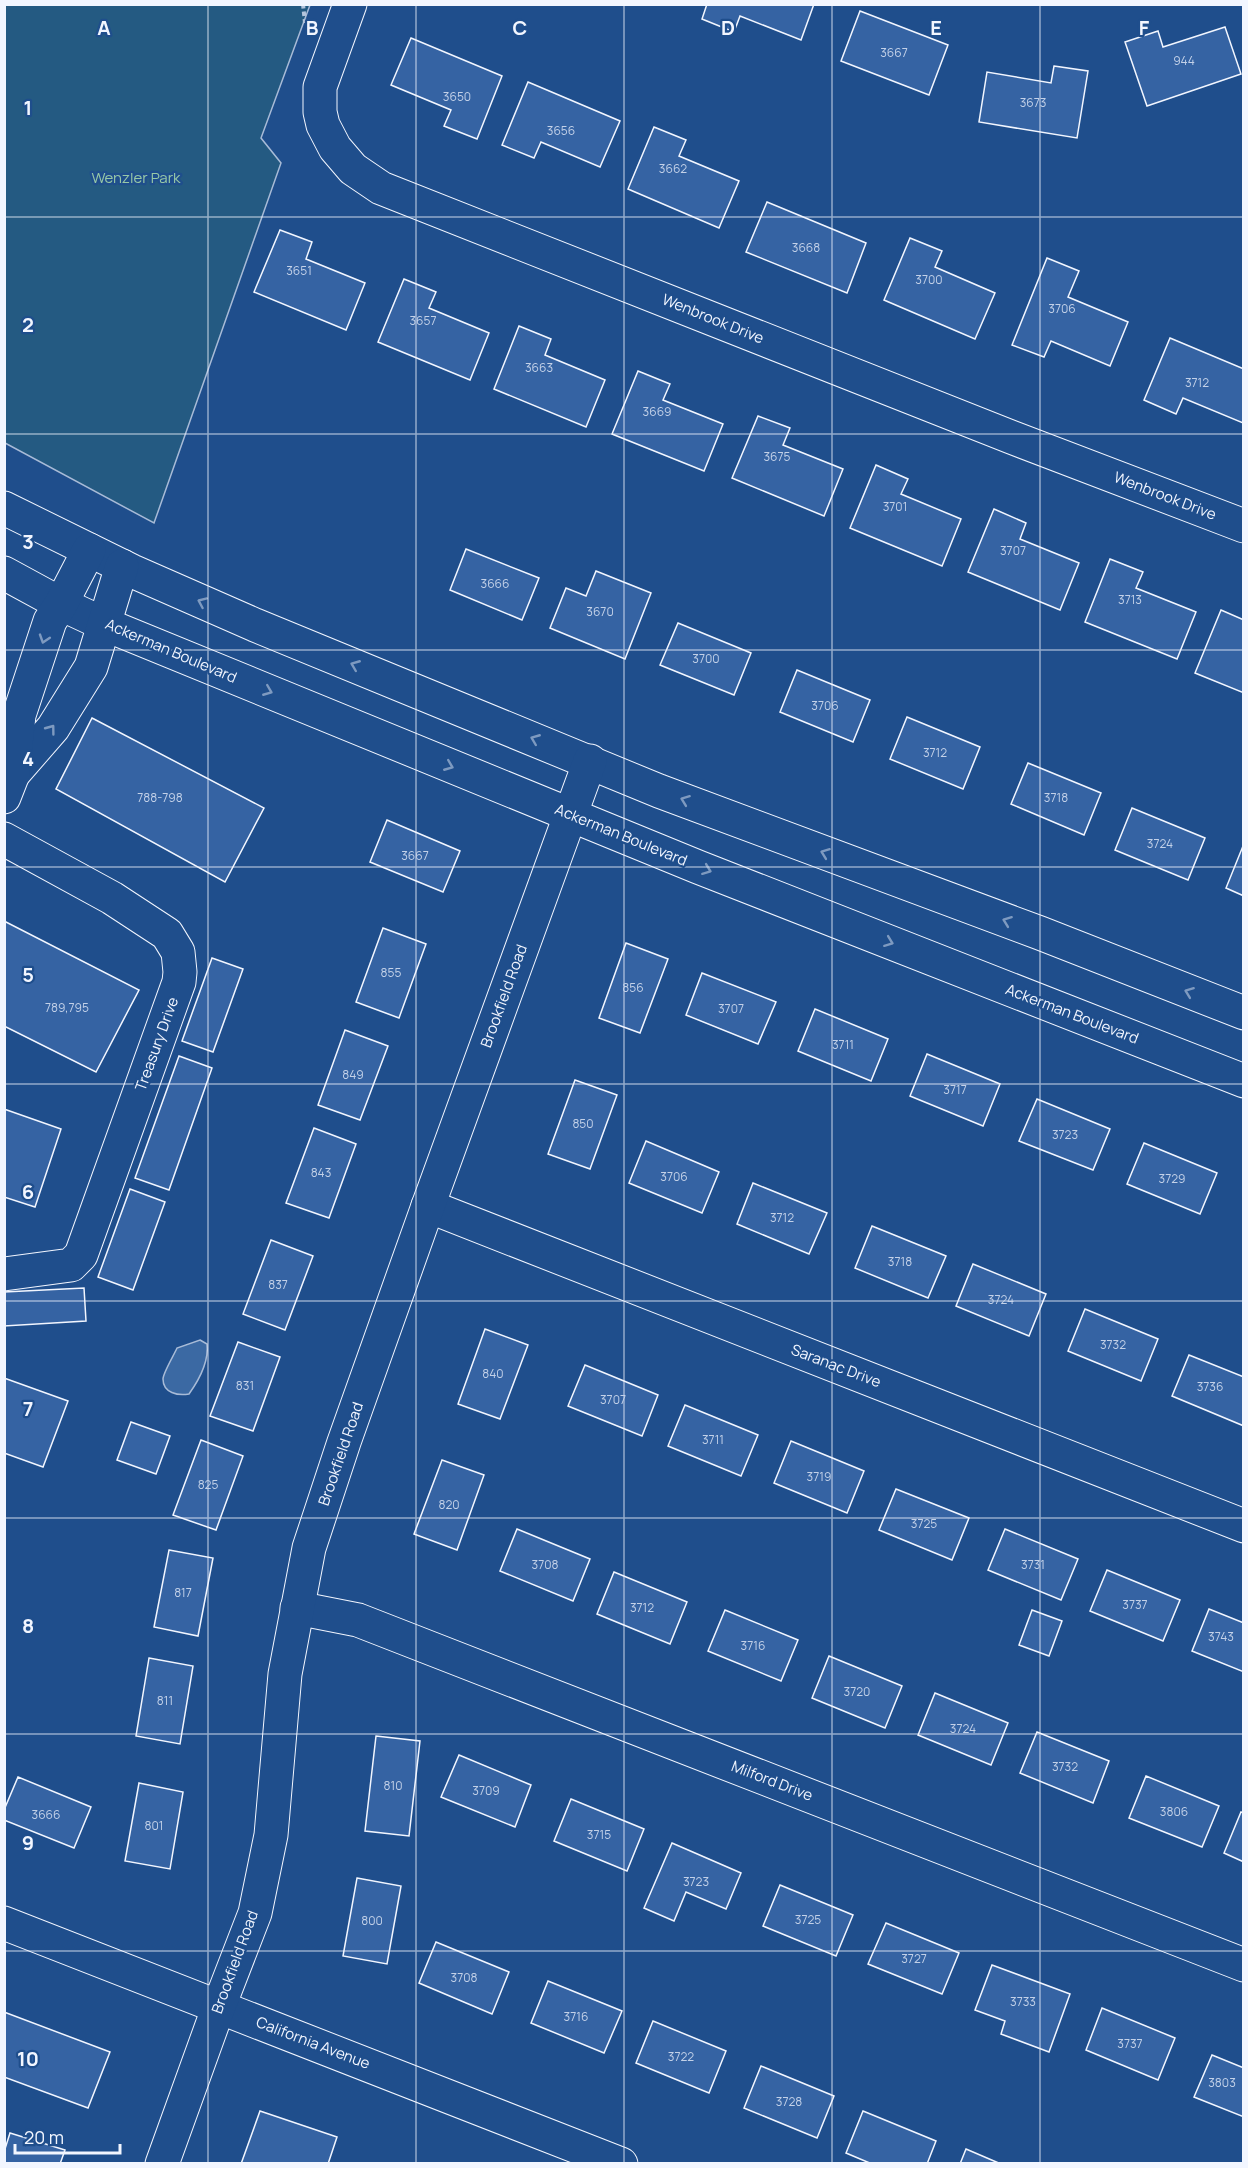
<svg xmlns="http://www.w3.org/2000/svg" width="1248" height="2168" viewBox="0 0 1248 2168" font-family="Manrope,sans-serif">
  <style>
    .green { fill: #245a82; stroke: #a8bbd7; stroke-width: 1.5 }
    .water { fill: #3b69a3; stroke: #a8bbd7; stroke-width: 1.5 }
    .building { fill: #3563a3; stroke: #f2f6ff; stroke-width: 1.5 }
    .lines { fill: none; stroke-linecap: round; stroke-linejoin: round }
    .minor-casing { stroke: #f2f6ff; stroke-width: 35 }
    .path { stroke: #b3c4dc; stroke-width: 4; stroke-dasharray: 4.5 3; stroke-linecap: butt }
    .minor { stroke: #1f4e8c; stroke-width: 33 }
    .oneway { stroke: #7e9ac0 }
    .grid { fill: none; stroke: #f2f6ff; stroke-width: 1.5; stroke-opacity: 0.55 }
    .labels { text-anchor: middle; stroke-width: 4.5; stroke-linejoin: round; paint-order: stroke }
    .number-label { font-size: 12px; fill: #c3d1e8 }
    .park-label { font-size: 15px; fill: #97c8a6; stroke: #1f4e8c }
    .street-label { font-size: 15px; fill: #f2f6ff; stroke: #1f4e8c }
    .grid-label { font-size: 20px; text-anchor: middle; font-weight: bold; fill: #f2f6ff; stroke: #1f4e8c; stroke-width: 4.5; stroke-linejoin: round; paint-order: stroke }
  </style>
  <rect width="100%" height="100%" fill="#1f4e8c"/>
  <polygon class="green" points="4,5 310,5 261,138 281,163 154,523 5,443"/>
  <path class="water" d="M 200,1340 L 207,1344 C 209,1361 199,1380 189,1394 C 178,1396 163,1393 163,1379 C 163,1373 174,1355 177,1348 Z"/>
  <g class="building">
    <polygon points="707,4 814,4 801,40 740,16 734,32 702,19"/>
    <polygon points="860,11 948,45 929,95 841,61"/>
    <polygon points="1225,27 1241,74 1147,106 1125,42 1158,31 1163,47"/>
    <polygon points="411,38 502,76 477,139 444,126 451,110 391,85"/>
    <polygon points="1054,66 1088,71 1077,138 979,122 987,72 1051,83"/>
    <polygon points="528,82 620,121 600,167 541,142 534,158 502,145"/>
    <polygon points="654,127 686,140 679,156 739,181 719,228 628,189"/>
    <polygon points="767,202 866,243 847,293 746,252"/>
    <polygon points="280,230 312,242 306,259 365,283 346,330 254,292"/>
    <polygon points="910,238 942,251 935,267 995,293 975,339 884,300"/>
    <polygon points="1047,258 1079,271 1068,297 1128,322 1110,366 1051,341 1044,357 1012,345"/>
    <polygon points="404,279 436,292 429,308 489,333 470,380 378,342"/>
    <polygon points="519,326 551,339 545,355 605,380 586,427 494,389"/>
    <polygon points="1170,338 1244,369 1243,423 1183,398 1176,414 1144,400"/>
    <polygon points="638,371 670,384 663,400 723,424 704,471 612,434"/>
    <polygon points="758,416 790,428 783,445 843,469 824,516 732,478"/>
    <polygon points="876,465 908,479 901,494 961,519 942,566 850,528"/>
    <polygon points="994,509 1026,523 1020,539 1079,563 1060,610 968,572"/>
    <polygon points="466,549 539,578 522,620 450,590"/>
    <polygon points="1110,559 1143,572 1136,588 1196,612 1177,659 1085,622"/>
    <polygon points="596,571 651,593 625,659 550,628 566,588 586,596"/>
    <polygon points="1221,610 1244,620 1244,693 1195,673"/>
    <polygon points="678,623 751,653 734,695 660,665"/>
    <polygon points="797,670 870,700 853,742 780,712"/>
    <polygon points="907,717 980,747 963,789 890,759"/>
    <polygon points="92,718 264,808 225,882 56,789"/>
    <polygon points="1028,763 1101,793 1084,835 1011,804"/>
    <polygon points="1132,808 1205,838 1188,880 1115,850"/>
    <polygon points="387,820 460,851 443,892 370,862"/>
    <polygon points="1243,846 1244,847 1244,896 1226,888"/>
    <polygon points="4,921 139,990 96,1072 4,1026"/>
    <polygon points="383,928 426,944 399,1018 356,1002"/>
    <polygon points="626,943 668,959 640,1033 599,1018"/>
    <polygon points="212,958 243,969 213,1052 182,1041"/>
    <polygon points="702,973 776,1002 758,1044 686,1015"/>
    <polygon points="815,1009 888,1039 871,1081 798,1051"/>
    <polygon points="345,1030 388,1046 360,1120 318,1105"/>
    <polygon points="927,1054 1000,1084 983,1126 910,1096"/>
    <polygon points="179,1056 212,1068 169,1190 135,1178"/>
    <polygon points="575,1080 617,1095 590,1169 548,1154"/>
    <polygon points="1037,1099 1110,1129 1093,1170 1019,1141"/>
    <polygon points="4,1109 61,1129 35,1207 4,1197"/>
    <polygon points="314,1128 356,1144 329,1218 286,1203"/>
    <polygon points="646,1141 719,1172 702,1213 629,1183"/>
    <polygon points="1144,1143 1217,1173 1200,1214 1127,1184"/>
    <polygon points="753,1183 827,1213 809,1254 737,1224"/>
    <polygon points="130,1189 165,1202 133,1290 98,1277"/>
    <polygon points="872,1226 946,1256 928,1298 855,1268"/>
    <polygon points="271,1240 313,1256 285,1330 243,1314"/>
    <polygon points="973,1264 1046,1294 1029,1336 956,1306"/>
    <polygon points="84,1288 86,1321 4,1326 4,1292"/>
    <polygon points="1085,1309 1158,1339 1141,1381 1068,1351"/>
    <polygon points="485,1329 528,1345 500,1419 458,1404"/>
    <polygon points="238,1342 280,1357 253,1431 210,1416"/>
    <polygon points="1189,1355 1244,1377 1244,1426 1172,1396"/>
    <polygon points="585,1365 658,1395 642,1436 568,1406"/>
    <polygon points="4,1378 68,1401 43,1467 4,1453"/>
    <polygon points="685,1405 758,1435 741,1476 668,1446"/>
    <polygon points="131,1422 170,1436 156,1474 117,1460"/>
    <polygon points="201,1440 243,1456 216,1530 173,1515"/>
    <polygon points="791,1441 864,1471 847,1513 774,1483"/>
    <polygon points="442,1460 484,1475 457,1550 414,1534"/>
    <polygon points="896,1489 969,1518 952,1560 879,1530"/>
    <polygon points="517,1529 590,1559 573,1601 500,1571"/>
    <polygon points="1005,1529 1078,1559 1061,1600 988,1570"/>
    <polygon points="169,1550 213,1558 198,1636 154,1627"/>
    <polygon points="1107,1570 1180,1600 1163,1641 1090,1611"/>
    <polygon points="614,1572 687,1602 670,1644 597,1614"/>
    <polygon points="1209,1609 1244,1623 1244,1672 1192,1651"/>
    <polygon points="725,1610 798,1640 781,1681 708,1651"/>
    <polygon points="1032,1610 1062,1621 1049,1656 1019,1645"/>
    <polygon points="829,1656 902,1686 885,1728 812,1698"/>
    <polygon points="149,1658 193,1666 180,1744 136,1736"/>
    <polygon points="935,1693 1008,1723 991,1765 918,1735"/>
    <polygon points="1037,1732 1109,1761 1093,1803 1020,1773"/>
    <polygon points="376,1736 420,1741 409,1836 365,1831"/>
    <polygon points="459,1755 531,1785 515,1827 441,1797"/>
    <polygon points="1146,1776 1219,1806 1202,1847 1129,1818"/>
    <polygon points="18,1777 91,1807 74,1848 4,1820 4,1810"/>
    <polygon points="139,1783 183,1792 170,1869 125,1861"/>
    <polygon points="571,1799 644,1829 627,1871 554,1841"/>
    <polygon points="1241,1812 1244,1813 1244,1862 1224,1853"/>
    <polygon points="672,1843 741,1873 726,1909 686,1892 674,1921 644,1908"/>
    <polygon points="357,1878 401,1886 387,1964 343,1956"/>
    <polygon points="780,1885 853,1915 836,1956 763,1926"/>
    <polygon points="886,1923 959,1953 942,1994 868,1964"/>
    <polygon points="436,1942 509,1972 492,2014 419,1983"/>
    <polygon points="992,1965 1070,1994 1049,2052 1001,2034 1005,2021 975,2010"/>
    <polygon points="548,1981 622,2011 604,2053 531,2023"/>
    <polygon points="1102,2008 1175,2038 1158,2080 1086,2050"/>
    <polygon points="4,2012 110,2052 88,2108 4,2077"/>
    <polygon points="653,2021 726,2051 709,2093 636,2063"/>
    <polygon points="1212,2055 1244,2068 1244,2117 1194,2097"/>
    <polygon points="761,2066 834,2096 817,2138 744,2108"/>
    <polygon points="260,2111 337,2137 328,2164 241,2164"/>
    <polygon points="863,2111 936,2141 927,2164 872,2164 846,2153"/>
    <polygon points="10,2133 65,2150 60,2164 4,2164 4,2152"/>
    <polygon points="966,2149 1001,2164 960,2164"/>
  </g>
  <g class="lines">
    <g class="minor-casing">
      <g id="minor">
        <polyline points="350,4 320,87 320,112 323,125 335,148 353,169 381,188 1011,437 1244,526"/>
        <polyline points="4,508 132,571 255,625 659,791 1040,933 1244,1013"/>
        <polyline points="4,573 61,604 104,624 698,867 1244,1081"/>
        <polyline points="13,774 53,728 91,667 122,566"/>
        <polyline points="4,797 13,774 19,715 50,621 61,604 89,550"/>
        <polyline points="4,839 112,898 167,934 178,952 180,972 179,982 81,1255 71,1265 4,1274"/>
        <polyline points="428,1206 1244,1526"/>
        <polyline points="297,1608 358,1620 1244,1965"/>
        <polyline points="4,1923 621,2164"/>
        <polyline points="162,2164 219,2006 255,1913 271,1835 285,1674 309,1548 344,1442 428,1206 590,761"/>
      </g>
    </g>
    <polyline class="path" points="303,4 305,23"/>
    <use href="#minor" class="minor"/>
  </g>
  <defs><path id="oneway-chevron" d="M-2-3.5L2.5 0L-2 3.5" fill="none" stroke-width="1.6" stroke-linecap="round" stroke-linejoin="round" transform="scale(1.5)"/></defs>
  <g class="oneway">
    <use href="#oneway-chevron" transform="translate(202 602) rotate(-156)"/>
    <use href="#oneway-chevron" transform="translate(44 639) rotate(108)"/>
    <use href="#oneway-chevron" transform="translate(355 665) rotate(-158)"/>
    <use href="#oneway-chevron" transform="translate(268 691) rotate(22)"/>
    <use href="#oneway-chevron" transform="translate(51 729) rotate(-53)"/>
    <use href="#oneway-chevron" transform="translate(535 739) rotate(-158)"/>
    <use href="#oneway-chevron" transform="translate(449 766) rotate(22)"/>
    <use href="#oneway-chevron" transform="translate(685 800) rotate(-159)"/>
    <use href="#oneway-chevron" transform="translate(825 853) rotate(-159)"/>
    <use href="#oneway-chevron" transform="translate(707 870) rotate(21)"/>
    <use href="#oneway-chevron" transform="translate(1007 921) rotate(-159)"/>
    <use href="#oneway-chevron" transform="translate(889 942) rotate(21)"/>
    <use href="#oneway-chevron" transform="translate(1189 992) rotate(-159)"/>
  </g>
  <path class="grid" d="M 208,4 L 208,2164M 416,4 L 416,2164M 624,4 L 624,2164M 832,4 L 832,2164M 1040,4 L 1040,2164M 4,217 L 1244,217M 4,434 L 1244,434M 4,650 L 1244,650M 4,867 L 1244,867M 4,1084 L 1244,1084M 4,1301 L 1244,1301M 4,1518 L 1244,1518M 4,1734 L 1244,1734M 4,1951 L 1244,1951"/>
  <g class="labels">
    <g class="number-label">
      <text x="894" y="57">3667</text>
      <text x="1184" y="65">944</text>
      <text x="457" y="101">3650</text>
      <text x="1033" y="107">3673</text>
      <text x="561" y="135">3656</text>
      <text x="673" y="173">3662</text>
      <text x="806" y="252">3668</text>
      <text x="299" y="275">3651</text>
      <text x="929" y="284">3700</text>
      <text x="1062" y="313">3706</text>
      <text x="423" y="325">3657</text>
      <text x="539" y="372">3663</text>
      <text x="1197" y="387">3712</text>
      <text x="657" y="416">3669</text>
      <text x="777" y="461">3675</text>
      <text x="895" y="511">3701</text>
      <text x="1013" y="555">3707</text>
      <text x="495" y="588">3666</text>
      <text x="1130" y="604">3713</text>
      <text x="600" y="616">3670</text>
      <text x="706" y="663">3700</text>
      <text x="825" y="710">3706</text>
      <text x="935" y="757">3712</text>
      <text x="160" y="802">788-798</text>
      <text x="1056" y="802">3718</text>
      <text x="1160" y="848">3724</text>
      <text x="415" y="860">3667</text>
      <text x="391" y="977">855</text>
      <text x="633" y="992">856</text>
      <text x="67" y="1012">789,795</text>
      <text x="731" y="1013">3707</text>
      <text x="843" y="1049">3711</text>
      <text x="353" y="1079">849</text>
      <text x="955" y="1094">3717</text>
      <text x="583" y="1128">850</text>
      <text x="1065" y="1139">3723</text>
      <text x="321" y="1177">843</text>
      <text x="674" y="1181">3706</text>
      <text x="1172" y="1183">3729</text>
      <text x="782" y="1222">3712</text>
      <text x="900" y="1266">3718</text>
      <text x="278" y="1289">837</text>
      <text x="1001" y="1304">3724</text>
      <text x="1113" y="1349">3732</text>
      <text x="493" y="1378">840</text>
      <text x="245" y="1390">831</text>
      <text x="1210" y="1391">3736</text>
      <text x="613" y="1404">3707</text>
      <text x="713" y="1444">3711</text>
      <text x="819" y="1481">3719</text>
      <text x="208" y="1489">825</text>
      <text x="449" y="1509">820</text>
      <text x="924" y="1528">3725</text>
      <text x="545" y="1569">3708</text>
      <text x="1033" y="1569">3731</text>
      <text x="183" y="1597">817</text>
      <text x="1135" y="1609">3737</text>
      <text x="642" y="1612">3712</text>
      <text x="1221" y="1641">3743</text>
      <text x="753" y="1650">3716</text>
      <text x="857" y="1696">3720</text>
      <text x="165" y="1705">811</text>
      <text x="963" y="1733">3724</text>
      <text x="1065" y="1771">3732</text>
      <text x="393" y="1790">810</text>
      <text x="486" y="1795">3709</text>
      <text x="1174" y="1816">3806</text>
      <text x="46" y="1819">3666</text>
      <text x="154" y="1830">801</text>
      <text x="599" y="1839">3715</text>
      <text x="696" y="1886">3723</text>
      <text x="808" y="1924">3725</text>
      <text x="372" y="1925">800</text>
      <text x="914" y="1963">3727</text>
      <text x="464" y="1982">3708</text>
      <text x="1023" y="2006">3733</text>
      <text x="576" y="2021">3716</text>
      <text x="1130" y="2048">3737</text>
      <text x="681" y="2061">3722</text>
      <text x="1222" y="2087">3803</text>
      <text x="789" y="2106">3728</text>
    </g>
    <g class="park-label">
      <text x="136" y="183">Wenzler Park</text>
    </g>
    <g class="street-label">
      <text transform="translate(713 319) rotate(22)" y="5">Wenbrook Drive</text>
      <text transform="translate(1165 496) rotate(21)" y="5">Wenbrook Drive</text>
      <text transform="translate(171 651) rotate(23)" y="5">Ackerman Boulevard</text>
      <text transform="translate(621 835) rotate(22)" y="5">Ackerman Boulevard</text>
      <text transform="translate(504 996) rotate(-70)" y="5">Brookfield Road</text>
      <text transform="translate(1072 1014) rotate(21)" y="5">Ackerman Boulevard</text>
      <text transform="translate(157 1044) rotate(-70)" y="5">Treasury Drive</text>
      <text transform="translate(836 1366) rotate(21)" y="5">Saranac Drive</text>
      <text transform="translate(341 1454) rotate(-71)" y="5">Brookfield Road</text>
      <text transform="translate(772 1781) rotate(21)" y="5">Milford Drive</text>
      <text transform="translate(235 1962) rotate(-70)" y="5">Brookfield Road</text>
      <text transform="translate(313 2043) rotate(21)" y="5">California Avenue</text>
    </g>
  </g>
  <g class="grid-label">
    <text x="104" y="35">A</text>
    <text x="312" y="35">B</text>
    <text x="520" y="35">C</text>
    <text x="728" y="35">D</text>
    <text x="936" y="35">E</text>
    <text x="1144" y="35">F</text>
    <text x="28" y="115">1</text>
    <text x="28" y="332">2</text>
    <text x="28" y="549">3</text>
    <text x="28" y="766">4</text>
    <text x="28" y="982">5</text>
    <text x="28" y="1199">6</text>
    <text x="28" y="1416">7</text>
    <text x="28" y="1633">8</text>
    <text x="28" y="1850">9</text>
    <text x="28" y="2066">10</text>
  </g>
  <rect width="1248" height="2168" fill="none" stroke="#f2f6ff" stroke-width="12"/>
  <path d="M15 2144v9h105v-9" fill="none" stroke="#f2f6ff" stroke-width="3"/>
  <text x="24" y="2144" font-size="18" fill="#f2f6ff" stroke="#1f4e8c" stroke-width="4.5" paint-order="stroke">20 m</text>
</svg>
